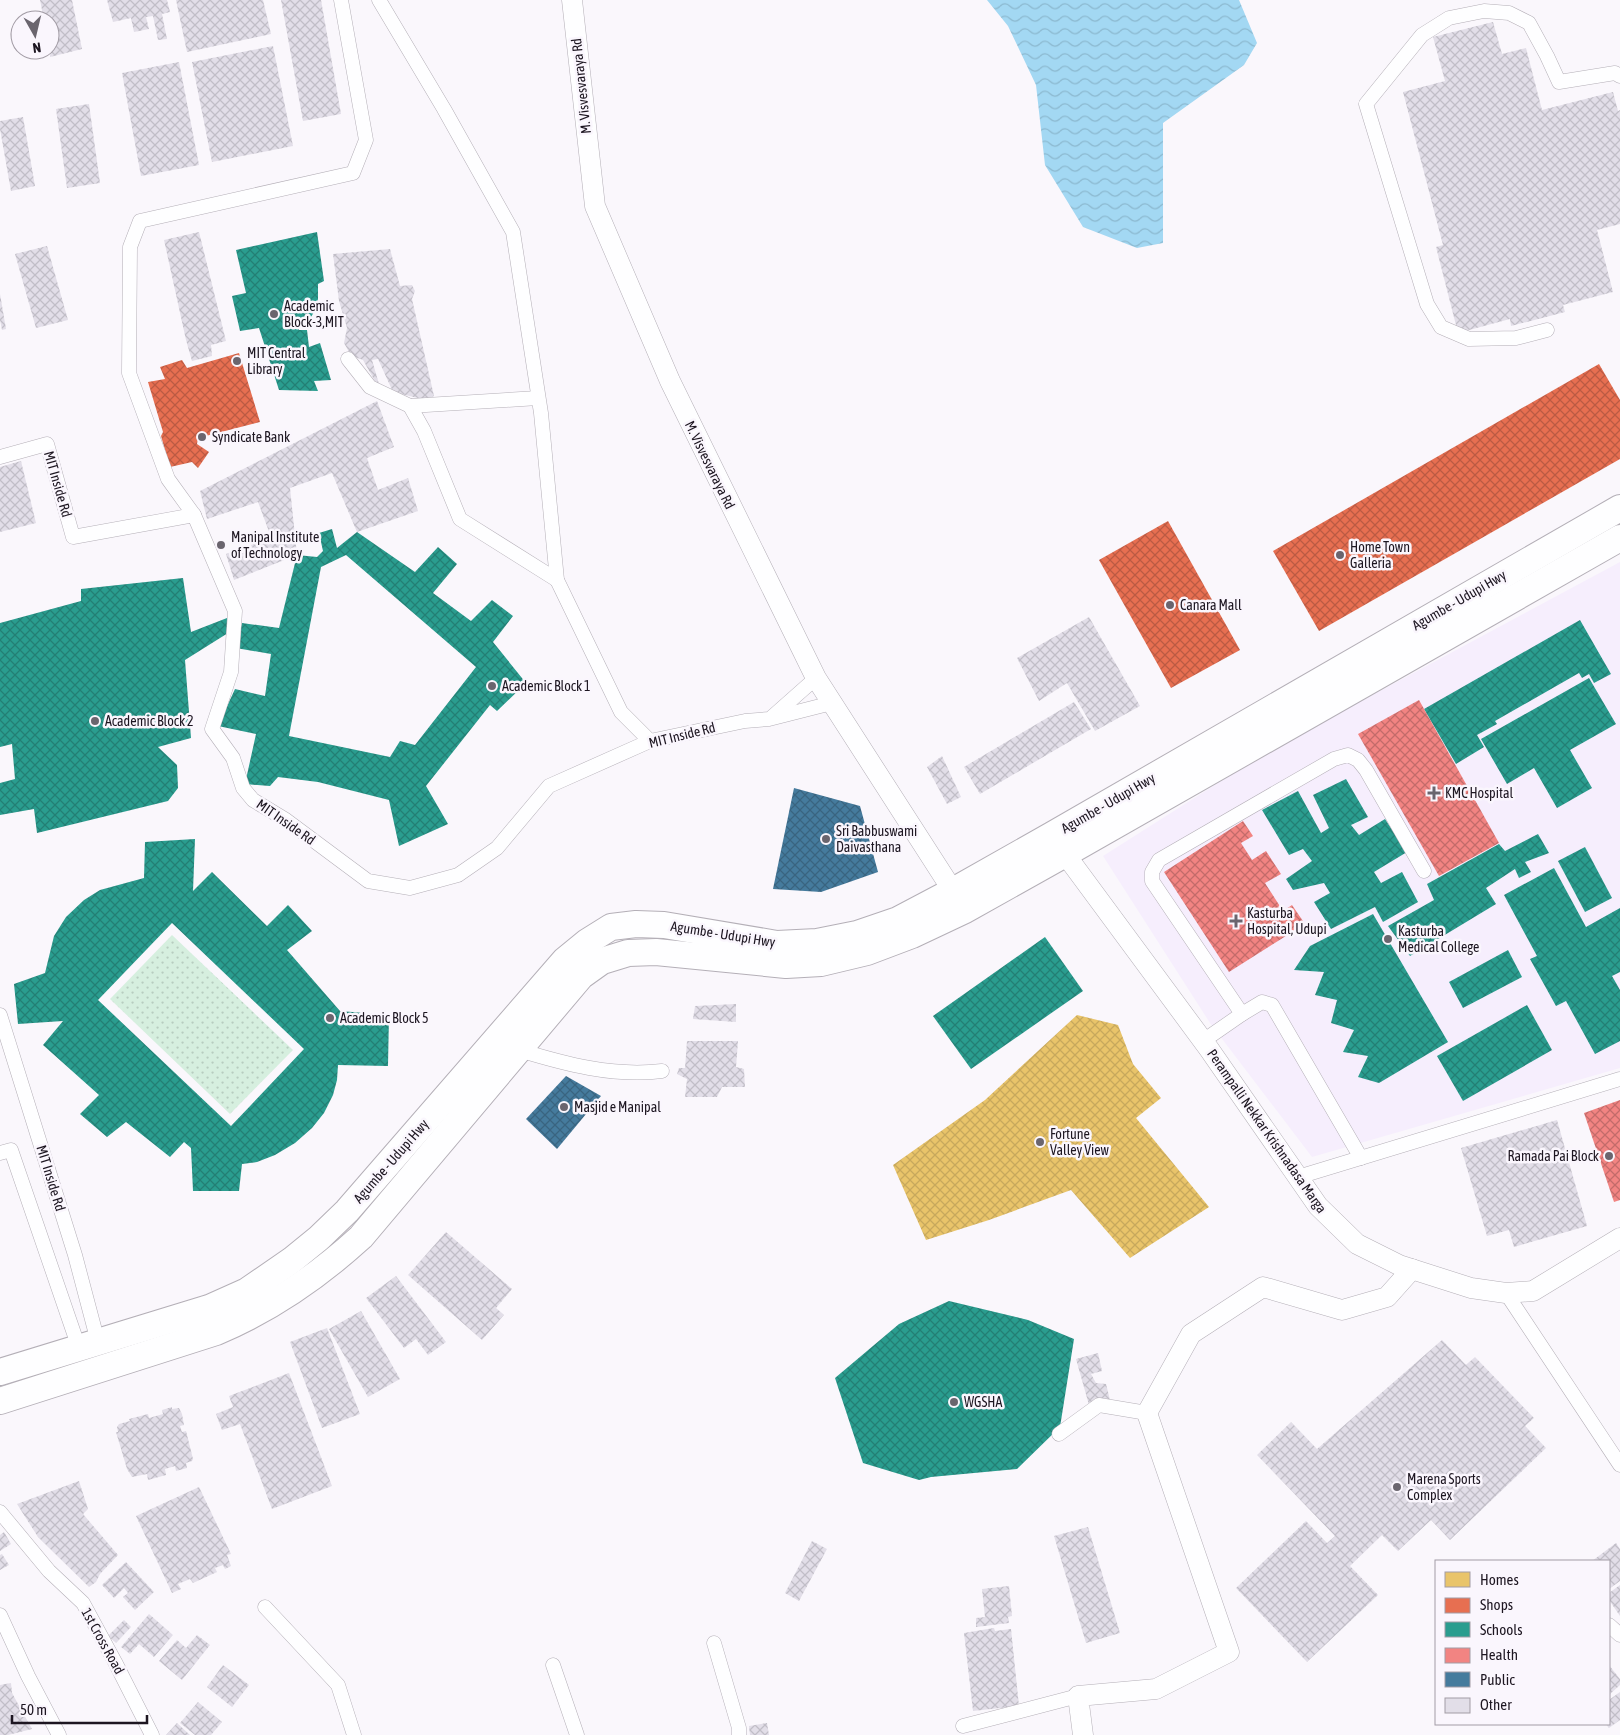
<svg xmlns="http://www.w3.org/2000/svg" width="1620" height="1735" viewBox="0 0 1620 1735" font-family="'Asap Condensed',sans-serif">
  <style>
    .built { fill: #f6eefd }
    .green { fill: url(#green-dots) }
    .water { fill: url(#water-waves) }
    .homes { fill: url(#homes-cross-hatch) }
    .shops { fill: url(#shops-cross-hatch) }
    .schools { fill: url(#schools-cross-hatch); fill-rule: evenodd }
    .health { fill: url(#health-cross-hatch) }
    .public { fill: url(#public-cross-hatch) }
    .building { fill: url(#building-cross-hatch) }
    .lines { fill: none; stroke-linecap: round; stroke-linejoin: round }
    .street-casing { stroke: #b4afb7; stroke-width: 15 }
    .secondary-casing { stroke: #b4afb7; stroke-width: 21 }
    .highway-casing { stroke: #b4afb7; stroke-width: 28 }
    .street { stroke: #fefeff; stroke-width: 14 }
    .secondary { stroke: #fefeff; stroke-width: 20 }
    .highway { stroke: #fefeff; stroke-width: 26 }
    .poi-dot { fill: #6a656e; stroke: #faf6fd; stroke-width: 2 }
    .labels { text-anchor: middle; stroke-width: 5; stroke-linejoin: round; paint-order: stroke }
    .street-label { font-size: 14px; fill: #1d1621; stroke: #faf6fd }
    .poi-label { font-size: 14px; fill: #1d1621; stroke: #faf6fd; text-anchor: start }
  </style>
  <defs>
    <pattern id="green-dots" width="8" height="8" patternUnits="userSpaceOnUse" patternTransform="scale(1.25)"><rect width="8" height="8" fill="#d6efdf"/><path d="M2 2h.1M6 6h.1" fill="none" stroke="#b7ccbf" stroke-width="1.8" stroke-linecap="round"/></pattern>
    <pattern id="water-waves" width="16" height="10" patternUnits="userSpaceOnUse" patternTransform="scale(1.25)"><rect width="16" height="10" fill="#a3d8f3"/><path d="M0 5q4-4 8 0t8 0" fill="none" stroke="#8cb9d0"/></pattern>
    <pattern id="homes-cross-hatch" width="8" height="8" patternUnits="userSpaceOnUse" patternTransform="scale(1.25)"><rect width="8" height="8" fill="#e9c46a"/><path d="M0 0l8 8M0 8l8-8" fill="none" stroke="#c7a85c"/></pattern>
    <pattern id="shops-cross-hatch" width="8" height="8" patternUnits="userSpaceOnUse" patternTransform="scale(1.25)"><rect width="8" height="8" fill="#e76f51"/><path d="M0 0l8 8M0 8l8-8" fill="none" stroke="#bb5a43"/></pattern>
    <pattern id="schools-cross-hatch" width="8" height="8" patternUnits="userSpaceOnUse" patternTransform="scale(1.25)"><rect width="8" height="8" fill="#2a9d8f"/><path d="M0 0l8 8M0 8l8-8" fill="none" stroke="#237f74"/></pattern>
    <pattern id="health-cross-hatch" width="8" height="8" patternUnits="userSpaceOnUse" patternTransform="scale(1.25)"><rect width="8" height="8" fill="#f28482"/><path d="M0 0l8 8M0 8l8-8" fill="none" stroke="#c36b6a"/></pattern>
    <pattern id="public-cross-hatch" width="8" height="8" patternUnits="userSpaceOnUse" patternTransform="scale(1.25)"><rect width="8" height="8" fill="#457b9d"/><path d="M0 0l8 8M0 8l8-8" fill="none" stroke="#396480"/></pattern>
    <pattern id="building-cross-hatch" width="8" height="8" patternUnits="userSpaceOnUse" patternTransform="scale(1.25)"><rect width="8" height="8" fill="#e2dee8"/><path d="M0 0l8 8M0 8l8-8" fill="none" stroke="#c1bec7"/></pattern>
  </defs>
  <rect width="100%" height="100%" fill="#faf7fc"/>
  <polygon class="built" points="1620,562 1620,1068 1312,1157 1210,1023 1103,856 1270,750"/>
  <polygon class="green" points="172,935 293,1050 230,1114 110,999"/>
  <polygon class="water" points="987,0 1239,0 1257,43 1244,65 1163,123 1163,243 1137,248 1083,227 1045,165 1036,85 1008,26"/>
  <polygon class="homes" points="1077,1015 1118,1025 1133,1064 1161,1098 1136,1118 1209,1207 1130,1258 1071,1190 989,1220 926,1240 893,1165 985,1100"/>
  <g class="shops">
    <polygon points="239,353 260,422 198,438 197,444 209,452 198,468 192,462 170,467 161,436 163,432 148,382 165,379 160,367 182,360 187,368"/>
    <polygon points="1599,364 1620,400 1620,459 1319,631 1273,551"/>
    <polygon points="1168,521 1240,650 1171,688 1099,560"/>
  </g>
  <g class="schools">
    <polygon points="317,232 324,281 318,284 318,299 315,310 310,319 298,323 299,330 307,330 309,347 320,343 331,380 314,381 318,391 279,390 259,328 240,331 232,296 246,293 236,250"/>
    <path d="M 332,529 L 337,548 L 357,532 L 415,572 L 438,547 L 457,564 L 433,593 L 471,621 L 492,600 L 513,616 L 493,642 L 526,683 L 497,711 L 490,705 L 426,786 L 448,824 L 399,846 L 389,800 L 318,782 L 278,777 L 270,786 L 245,784 L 256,734 L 218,726 L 235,689 L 265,696 L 271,654 L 236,648 L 242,623 L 279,628 L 297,555 L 317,557 L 323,551 L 319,533 ZM 346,555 L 476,667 L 415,745 L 400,741 L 390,757 L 289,736 L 321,567 Z"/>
    <polygon points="183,578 191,632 227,618 228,633 185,660 191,738 158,747 177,765 178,788 168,801 37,833 34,809 0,815 0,783 15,779 12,744 0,747 0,623 81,601 81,589"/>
    <polygon points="1580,620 1611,674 1594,683 1589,674 1582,678 1579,673 1495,721 1497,724 1477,735 1484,747 1456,764 1424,709"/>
    <polygon points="1589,678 1616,724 1570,750 1592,788 1557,808 1534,768 1507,784 1481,739"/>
    <polygon points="1346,779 1368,817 1351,825 1359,835 1385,819 1407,852 1374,872 1381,883 1402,872 1418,902 1383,922 1375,907 1331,929 1314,902 1330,893 1324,883 1293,890 1286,879 1312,861 1303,849 1289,855 1262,810 1298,791 1321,833 1329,828 1313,795"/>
    <polygon points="1538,834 1549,853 1525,862 1531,872 1519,878 1515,869 1486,888 1496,904 1410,956 1388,926 1434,900 1427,884 1499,844 1505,851"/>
    <path d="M 195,839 L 193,891 L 212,872 L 267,926 L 288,905 L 312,931 L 287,950 L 340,1011 L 389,1015 L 388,1066 L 338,1065 L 337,1080 L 333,1095 L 324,1113 L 312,1128 L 295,1143 L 275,1155 L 257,1162 L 242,1164 L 239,1191 L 193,1191 L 191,1148 L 184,1142 L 170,1157 L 126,1122 L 107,1137 L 80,1114 L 99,1095 L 43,1045 L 63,1021 L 18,1024 L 14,984 L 45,973 L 54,936 L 66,917 L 84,900 L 100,890 L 144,878 L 145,842 ZM 172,923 L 304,1049 L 231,1126 L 98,1000 Z"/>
    <polygon points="1585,847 1612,898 1585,912 1558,861"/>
    <polygon points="1554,868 1586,927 1620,908 1620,972 1612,976 1620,990 1620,1041 1595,1054 1566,1001 1556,1006 1530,959 1537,956 1504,895"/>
    <polygon points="1373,914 1448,1042 1379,1083 1358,1077 1368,1056 1343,1052 1354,1030 1331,1023 1337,1000 1315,995 1324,972 1294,970 1310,946"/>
    <polygon points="1045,937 1083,991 971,1069 933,1016"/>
    <polygon points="1508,950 1522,977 1463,1008 1449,982"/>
    <polygon points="1527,1005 1552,1050 1463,1101 1437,1056"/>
    <polygon points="949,1301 1028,1320 1074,1339 1060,1427 1017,1469 931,1477 919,1480 863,1463 835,1378 899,1324"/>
  </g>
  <g class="health">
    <polygon points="1419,700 1499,843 1439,876 1358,734"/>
    <polygon points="1243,821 1253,836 1241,843 1252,860 1266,851 1281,874 1265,883 1283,911 1292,905 1305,924 1229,972 1164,872"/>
    <polygon points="1620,1100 1620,1200 1614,1202 1584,1113"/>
  </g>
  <g class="public">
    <polygon points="794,788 860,806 878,872 821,892 773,889"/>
    <polygon points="566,1076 601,1096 557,1149 526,1119"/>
  </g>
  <g class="building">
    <polygon points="40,0 72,0 82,49 50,57 50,20 44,20"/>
    <polygon points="107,0 167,0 170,12 162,14 167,39 158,40 153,16 146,17 149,29 134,32 131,18 113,22"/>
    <polygon points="176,0 263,0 271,34 187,52"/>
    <polygon points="281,0 321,0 341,114 303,121"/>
    <polygon points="1493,22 1502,54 1526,48 1542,110 1613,92 1618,111 1620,110 1620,224 1597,230 1613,292 1563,305 1565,312 1511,326 1510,319 1458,333 1436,247 1443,245 1403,92 1445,81 1433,37"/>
    <polygon points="273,46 293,146 212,162 192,62"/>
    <polygon points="179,62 199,165 141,176 122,73"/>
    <polygon points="89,104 100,183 67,188 56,109"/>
    <polygon points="23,117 35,186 11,191 0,129 0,121"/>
    <polygon points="199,232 226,341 211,345 212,356 192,361 186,340 164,240"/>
    <polygon points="47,246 68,320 36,328 15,254"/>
    <polygon points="390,249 400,286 412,285 415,291 412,299 434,396 426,400 393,392 378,359 372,360 379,384 376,383 363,360 355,357 349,352 344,343 347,328 339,301 333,254"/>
    <polygon points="0,294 6,329 2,330 0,320"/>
    <polygon points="377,401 394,447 367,458 378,490 408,478 418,511 357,532 332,473 290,488 297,555 234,580 226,554 271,537 258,502 207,519 200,491"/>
    <polygon points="21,461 36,523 0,532 0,467"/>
    <polygon points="1089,617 1140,706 1095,731 1067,683 1039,701 1017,658"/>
    <polygon points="1074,702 1091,729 980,794 964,767"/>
    <polygon points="942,756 961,797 947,804 927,767"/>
    <polygon points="736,1004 736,1022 693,1019 695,1006"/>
    <polygon points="687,1041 738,1041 736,1067 744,1069 745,1087 722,1087 717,1097 685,1097 687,1079 677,1074 679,1068 685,1068"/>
    <polygon points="1557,1120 1587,1226 1514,1247 1509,1230 1487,1236 1461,1148"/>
    <polygon points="446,1232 512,1289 496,1308 504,1315 482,1340 408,1275"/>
    <polygon points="396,1276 446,1342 428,1355 416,1339 404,1348 366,1298"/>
    <polygon points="361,1311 400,1379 368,1397 329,1329"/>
    <polygon points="327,1328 360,1414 322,1428 290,1342"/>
    <polygon points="1442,1340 1466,1365 1475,1357 1534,1418 1525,1426 1546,1448 1450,1540 1431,1520 1398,1551 1382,1535 1350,1566 1378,1595 1307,1662 1236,1588 1306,1521 1327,1543 1335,1536 1257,1455 1291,1422 1317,1449"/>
    <polygon points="1098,1353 1102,1371 1091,1374 1096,1383 1106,1384 1110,1400 1089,1405 1076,1359"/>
    <polygon points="289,1373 332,1486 272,1509 240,1424 222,1430 216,1414 233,1407 229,1396"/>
    <polygon points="172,1407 172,1409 179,1408 182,1414 184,1425 180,1426 182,1432 186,1431 193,1459 192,1461 186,1463 187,1468 176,1471 175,1466 165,1469 166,1475 148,1480 147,1474 132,1477 127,1469 116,1432 118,1432 117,1427 119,1424 130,1421 129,1419 148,1414 149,1418 163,1414 162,1410"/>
    <polygon points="79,1481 88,1509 83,1514 118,1555 100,1574 96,1582 89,1587 38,1537 17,1504"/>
    <polygon points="199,1487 231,1554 227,1555 231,1566 225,1569 223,1565 215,1568 217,1572 193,1583 190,1579 178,1584 181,1589 172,1593 136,1516"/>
    <polygon points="1088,1527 1120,1633 1086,1643 1054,1536"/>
    <polygon points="4,1532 11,1544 0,1551 0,1535"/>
    <polygon points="812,1541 827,1549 799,1601 785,1593"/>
    <polygon points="1616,1543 1620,1549 1620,1581 1609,1589 1609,1561 1592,1561"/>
    <polygon points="2,1554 9,1565 0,1570 0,1555"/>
    <polygon points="126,1562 154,1592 135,1610 123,1597 128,1593 124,1588 114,1598 102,1585"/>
    <polygon points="1620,1585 1620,1616 1609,1600 1609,1593"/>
    <polygon points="1009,1586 1012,1616 1008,1617 1009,1623 976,1627 976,1618 985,1617 982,1589"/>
    <polygon points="149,1614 173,1635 154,1657 139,1644 130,1654 121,1647"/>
    <polygon points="124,1620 131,1627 116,1643 108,1636"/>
    <polygon points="994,1628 995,1631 1011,1629 1019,1706 973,1711 964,1633"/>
    <polygon points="197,1635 210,1645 182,1680 159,1661 177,1640 186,1648"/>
    <polygon points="223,1665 249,1685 232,1707 207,1687"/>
    <polygon points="1609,1665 1620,1679 1620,1685 1609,1695"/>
    <polygon points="11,1683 12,1693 32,1729 8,1735 0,1735 0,1685"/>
    <polygon points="1620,1692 1620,1720 1609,1728 1606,1724 1609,1724 1609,1700"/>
    <polygon points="198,1702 222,1722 211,1735 195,1735 180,1723"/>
    <polygon points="177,1723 190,1735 166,1735"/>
    <polygon points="767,1723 769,1735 750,1735 749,1726"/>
  </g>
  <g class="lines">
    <g class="street-casing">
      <g id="street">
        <polyline points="379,0 444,109 513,232 541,413 557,580 621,712 650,741"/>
        <polyline points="1547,330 1516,338 1469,339 1441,327 1427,304 1366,104 1422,35 1449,18 1484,11 1509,13 1529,23 1547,56 1559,82 1615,73 1620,76"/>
        <polyline points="348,359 370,387 410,406 424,431 460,519 557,580"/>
        <polyline points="410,406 538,398"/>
        <polyline points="0,457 47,444 73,537 194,515 235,611 231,672 212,729 233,758 243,788 253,800 286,820 368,881 410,888 458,875 497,848 549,786 650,741 745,721 769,719 832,703"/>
        <polyline points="194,515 168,479 129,373 130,247 140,221 353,173 366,140 341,0"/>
        <polyline points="772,717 816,678"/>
        <polyline points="1242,1014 1262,1002 1272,1005 1361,1158"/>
        <polyline points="0,1015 75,1255 98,1342"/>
        <polyline points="1203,1041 1242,1014 1152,881 1152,872 1159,860 1334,759 1348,755 1358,760 1366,770 1424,871"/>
        <path d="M 519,1050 C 565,1064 613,1077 662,1071"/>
        <polyline points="0,1153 11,1150 79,1348"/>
        <polyline points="1298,1177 1620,1079"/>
        <polyline points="1506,1293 1620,1465"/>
        <polyline points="1059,1434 1099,1405 1147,1413"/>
        <polyline points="0,1512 49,1571 83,1603 115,1662 152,1735"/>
        <polyline points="265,1607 338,1685 354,1735"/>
        <polyline points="0,1615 28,1676 59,1735"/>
        <polyline points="1609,1625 1620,1635"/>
        <polyline points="714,1643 739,1728 739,1735"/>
        <polyline points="553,1665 577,1735"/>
        <polyline points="963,1726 1078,1696"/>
      </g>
    </g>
    <g class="secondary-casing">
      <g id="secondary">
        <polyline points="572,0 595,206 670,381 816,678 953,891"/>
        <polyline points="1065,854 1209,1049 1318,1206 1357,1244 1399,1265 1471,1288 1506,1293 1533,1291 1620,1238"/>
        <polyline points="1083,1735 1078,1696 1156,1689 1229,1652 1147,1413 1191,1334 1263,1287 1342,1310 1387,1297 1412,1269"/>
      </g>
    </g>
    <g class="highway-casing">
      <g id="highway">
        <polyline points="0,1372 209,1308 247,1291 292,1260 319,1238 347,1211 565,960 587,942 611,927 636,924 664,925 777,944 817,942 857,934 898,920 953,891 1052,835 1620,508"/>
        <path d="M 0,1401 L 216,1332 C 271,1309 317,1277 361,1237 L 581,976 L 602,961 L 628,953 L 656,952 L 786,965 L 821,963 L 867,952 L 912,935 L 965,910 L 1065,854 L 1620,538"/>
      </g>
    </g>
    <use href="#street" class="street"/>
    <use href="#secondary" class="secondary"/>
    <use href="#highway" class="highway"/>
  </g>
  <g class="poi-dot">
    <circle cx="274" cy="314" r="5"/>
    <circle cx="237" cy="361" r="5"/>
    <circle cx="202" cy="437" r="5"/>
    <circle cx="221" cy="545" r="5"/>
    <circle cx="1340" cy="555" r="5"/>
    <circle cx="1170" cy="605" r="5"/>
    <circle cx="492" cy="686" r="5"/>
    <circle cx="95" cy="721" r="5"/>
    <path d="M1431.5 785.5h5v5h5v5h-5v5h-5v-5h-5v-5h5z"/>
    <circle cx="826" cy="839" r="5"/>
    <path d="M1233.5 913.5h5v5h5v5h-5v5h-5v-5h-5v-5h5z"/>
    <circle cx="1388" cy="939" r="5"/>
    <circle cx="330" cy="1018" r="5"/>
    <circle cx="564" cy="1107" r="5"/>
    <circle cx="1040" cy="1142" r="5"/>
    <circle cx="1609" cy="1156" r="5"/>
    <circle cx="954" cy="1402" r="5"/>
    <circle cx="1397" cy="1487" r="5"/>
  </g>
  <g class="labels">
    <g class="street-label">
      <text transform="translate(581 86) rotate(-96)" y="5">M. Visvesvaraya Rd</text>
      <text transform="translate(710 465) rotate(64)" y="5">M. Visvesvaraya Rd</text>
      <text transform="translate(58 484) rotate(74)" y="5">MIT Inside Rd</text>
      <text transform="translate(1459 600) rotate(-30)" y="5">Agumbe - Udupi Hwy</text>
      <text transform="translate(682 735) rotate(-14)" y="5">MIT Inside Rd</text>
      <text transform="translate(1108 803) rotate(-30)" y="5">Agumbe - Udupi Hwy</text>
      <text transform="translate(286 822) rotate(35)" y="5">MIT Inside Rd</text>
      <text transform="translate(723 934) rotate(9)" y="5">Agumbe - Udupi Hwy</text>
      <text transform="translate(1267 1131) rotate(55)" y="5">Perampalli Nekkar Krishnadasa Marga</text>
      <text transform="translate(391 1161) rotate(-49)" y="5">Agumbe - Udupi Hwy</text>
      <text transform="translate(51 1178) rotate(73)" y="5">MIT Inside Rd</text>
      <text transform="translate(103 1641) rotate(61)" y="5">1st Cross Road</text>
    </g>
    <g class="poi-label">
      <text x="284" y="311">Academic<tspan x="284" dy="16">Block-3,MIT</tspan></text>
      <text x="247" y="358">MIT Central<tspan x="247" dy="16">Library</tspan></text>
      <text x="212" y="442">Syndicate Bank</text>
      <text x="231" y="542">Manipal Institute<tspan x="231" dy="16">of Technology</tspan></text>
      <text x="1350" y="552">Home Town<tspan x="1350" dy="16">Galleria</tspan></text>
      <text x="1180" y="610">Canara Mall</text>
      <text x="502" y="691">Academic Block 1</text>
      <text x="105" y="726">Academic Block 2</text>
      <text x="1445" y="798">KMC Hospital</text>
      <text x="836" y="836">Sri Babbuswami<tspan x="836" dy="16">Daivasthana</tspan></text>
      <text x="1247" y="918">Kasturba<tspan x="1247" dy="16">Hospital, Udupi</tspan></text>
      <text x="1398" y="936">Kasturba<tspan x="1398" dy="16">Medical College</tspan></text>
      <text x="340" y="1023">Academic Block 5</text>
      <text x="574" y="1112">Masjid e Manipal</text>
      <text x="1050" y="1139">Fortune<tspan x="1050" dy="16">Valley View</tspan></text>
      <text x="1599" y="1161" text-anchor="end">Ramada Pai Block</text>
      <text x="964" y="1407">WGSHA</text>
      <text x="1407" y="1484">Marena Sports<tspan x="1407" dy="16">Complex</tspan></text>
    </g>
  </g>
  <rect x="1435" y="1560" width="175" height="165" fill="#faf6fd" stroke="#a29ca5"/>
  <rect x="1445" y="1572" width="25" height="15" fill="#e9c46a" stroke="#a29ca5"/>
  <text x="1480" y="1585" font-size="15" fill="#1d1621">Homes</text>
  <rect x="1445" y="1598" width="25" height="15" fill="#e76f51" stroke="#a29ca5"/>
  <text x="1480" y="1610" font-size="15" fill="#1d1621">Shops</text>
  <rect x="1445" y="1622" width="25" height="15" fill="#2a9d8f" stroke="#a29ca5"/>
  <text x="1480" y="1635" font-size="15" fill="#1d1621">Schools</text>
  <rect x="1445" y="1648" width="25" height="15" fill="#f28482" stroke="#a29ca5"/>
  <text x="1480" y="1660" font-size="15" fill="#1d1621">Health</text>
  <rect x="1445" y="1672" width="25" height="15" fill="#457b9d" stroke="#a29ca5"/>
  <text x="1480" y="1685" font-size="15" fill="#1d1621">Public</text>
  <rect x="1445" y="1698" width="25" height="15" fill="#e2dee8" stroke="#a29ca5"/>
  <text x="1480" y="1710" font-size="15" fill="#1d1621">Other</text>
  <g transform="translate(35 35) rotate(172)"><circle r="24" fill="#faf6fd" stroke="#a29ca5"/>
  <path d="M0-4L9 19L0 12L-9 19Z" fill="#6a656e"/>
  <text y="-8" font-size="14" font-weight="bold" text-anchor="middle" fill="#1d1621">N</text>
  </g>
  <path d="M12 1715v8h135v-8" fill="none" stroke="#1d1621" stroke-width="2.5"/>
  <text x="20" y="1715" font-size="15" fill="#1d1621" stroke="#faf6fd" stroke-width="4" paint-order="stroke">50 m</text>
</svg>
